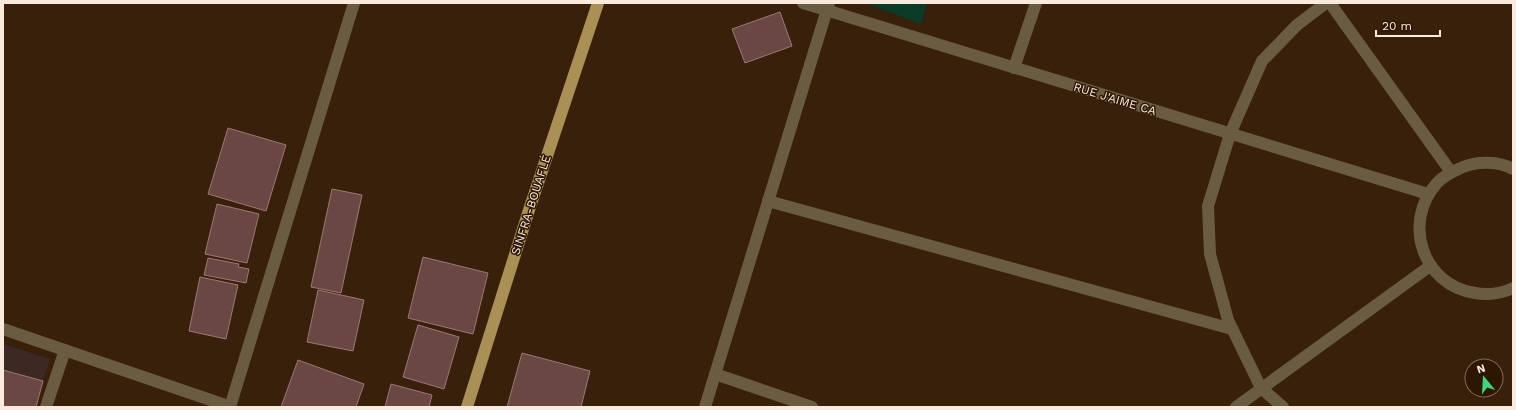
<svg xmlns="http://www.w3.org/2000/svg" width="1516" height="410" viewBox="0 0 1516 410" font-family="'Work Sans',sans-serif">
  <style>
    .medical { fill: #3c2924 }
    .green { fill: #093d28 }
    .building { fill: #6a4743; stroke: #9f7875 }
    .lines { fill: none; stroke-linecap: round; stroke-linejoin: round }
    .minor { stroke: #695c40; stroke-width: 12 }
    .major { stroke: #aa9054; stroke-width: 12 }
    .labels { text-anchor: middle; stroke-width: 3; stroke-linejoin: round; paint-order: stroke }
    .street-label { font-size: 12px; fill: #fbebde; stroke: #2d1702 }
  </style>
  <rect width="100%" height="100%" fill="#38200a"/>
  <polygon class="medical" points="3,344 50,359 34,407 3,407"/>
  <polygon class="green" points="865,3 927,3 921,24"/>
  <g class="building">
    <polygon points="780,12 792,46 745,63 732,29"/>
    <polygon points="228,128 286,145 266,211 208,194"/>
    <polygon points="332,189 362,195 341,293 311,287"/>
    <polygon points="217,204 259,214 247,263 205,254"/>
    <polygon points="423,257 488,273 473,334 408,318"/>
    <polygon points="208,258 239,264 238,267 249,269 246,283 204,275"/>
    <polygon points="200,277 238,285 226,339 189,331"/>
    <polygon points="318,290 364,300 353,351 307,342"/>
    <polygon points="418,325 459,337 444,389 403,377"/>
    <polygon points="522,353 590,371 581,407 507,407"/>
    <polygon points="298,360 364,384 356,407 281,407"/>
    <polygon points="3,370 43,381 36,407 3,407"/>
    <polygon points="391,384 432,395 429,407 385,407"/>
  </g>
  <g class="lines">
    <g class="minor">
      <polyline points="803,3 1428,194"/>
      <polyline points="1330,3 1451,172"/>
      <polyline points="1014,68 1036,3"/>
      <path d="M 1513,169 C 1499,161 1477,161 1463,167 C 1454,171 1444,175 1437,183 C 1402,222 1422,285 1475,293 C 1488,295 1501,294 1513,288"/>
      <polyline points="768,201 1232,329"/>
      <polyline points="3,329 231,407"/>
      <polyline points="715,374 812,407"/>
      <polyline points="46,407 65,350"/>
      <polyline points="230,407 354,3"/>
      <polyline points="705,407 829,3"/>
      <polyline points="1236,407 1430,266"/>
      <polyline points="1283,407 1261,388 1228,320 1210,254 1208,206 1230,134 1262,61 1297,25 1326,3"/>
    </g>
    <polyline class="major" points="467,407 529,210 598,3"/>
  </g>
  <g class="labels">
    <g class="street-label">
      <text transform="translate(1115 99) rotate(17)" y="4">RUE J'AIME CA</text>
      <text transform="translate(531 205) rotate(-72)" y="4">SINFRA-BOUAFLÉ</text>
    </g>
  </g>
  <rect width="1516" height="410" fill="none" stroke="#fbebde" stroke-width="8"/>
  <g transform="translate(1484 378) rotate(342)"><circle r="19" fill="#2d1702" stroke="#7f6c5a"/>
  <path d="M0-3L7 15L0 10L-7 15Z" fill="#39d87f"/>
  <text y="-6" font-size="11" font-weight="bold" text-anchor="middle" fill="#fbebde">N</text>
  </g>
  <path d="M1376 30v6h64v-6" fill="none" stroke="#fbebde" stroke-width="2"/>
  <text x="1382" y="30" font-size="12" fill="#fbebde" stroke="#2d1702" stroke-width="3" paint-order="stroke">20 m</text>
</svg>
